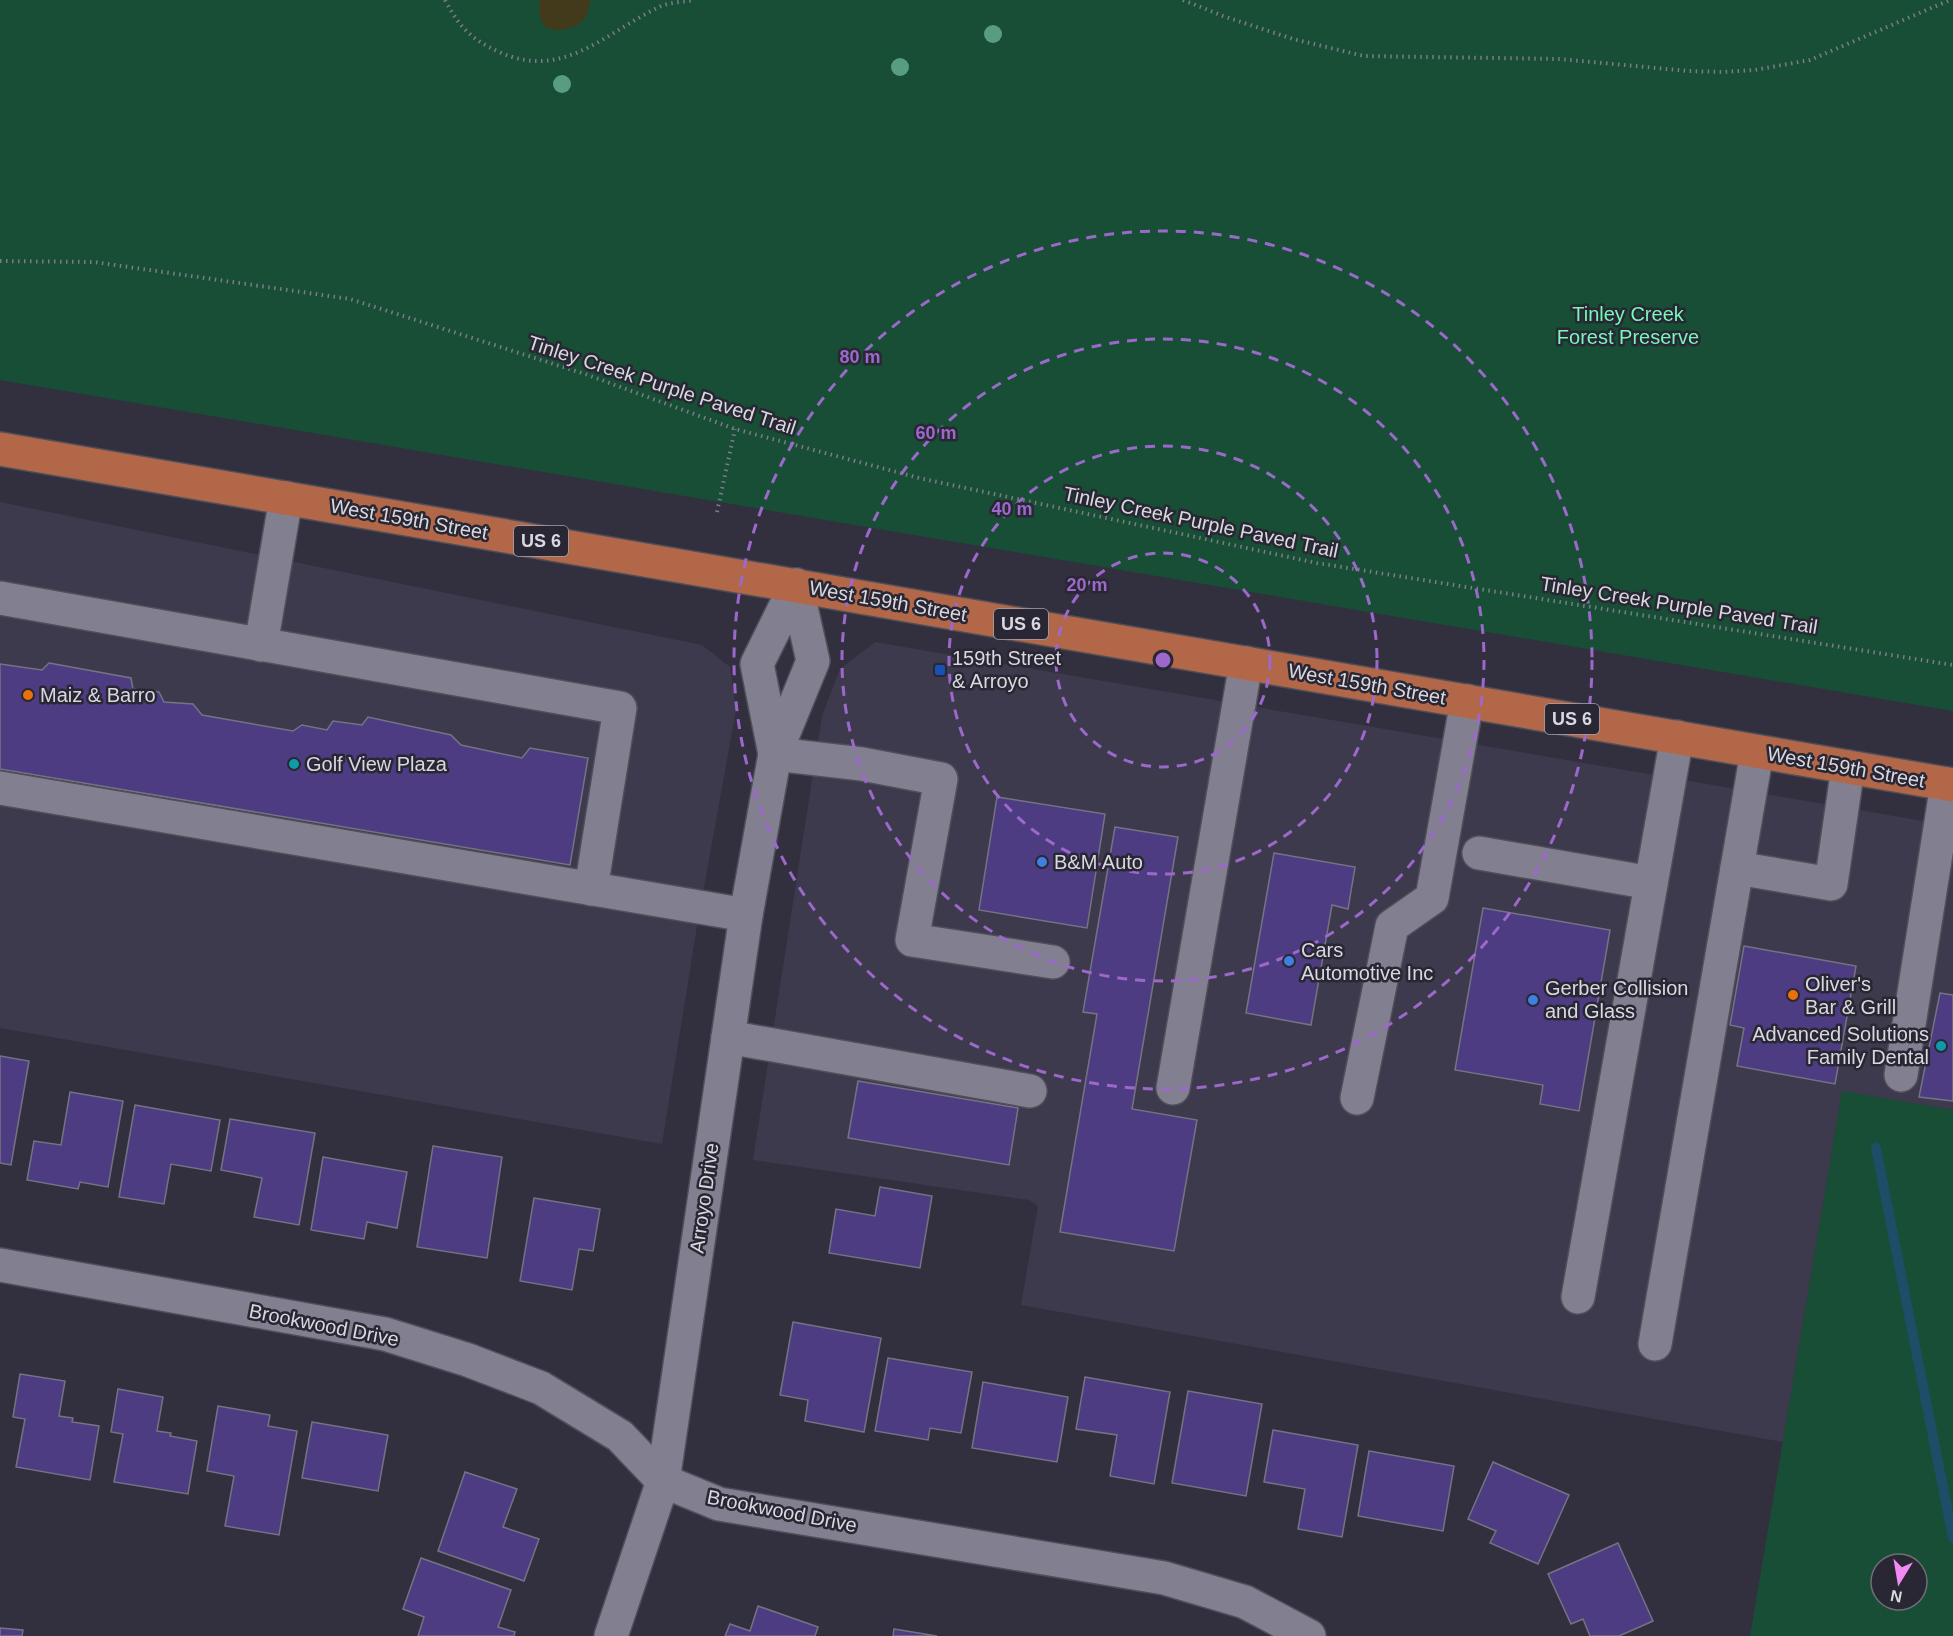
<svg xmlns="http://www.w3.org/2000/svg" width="1953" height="1636" viewBox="0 0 1953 1636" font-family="Helvetica,sans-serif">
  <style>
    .built { fill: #3d3a4d }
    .green { fill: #174e35; fill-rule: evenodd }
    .sand { fill: #423a1a }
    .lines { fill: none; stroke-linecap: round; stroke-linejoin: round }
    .stream { stroke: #1e4d67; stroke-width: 10 }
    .building { fill: #4d3c82; stroke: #757383; stroke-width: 1.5 }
    .minor-casing { stroke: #4f4e59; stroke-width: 36 }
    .major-casing { stroke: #4f4e59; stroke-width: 36 }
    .path { stroke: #7d7c87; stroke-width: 4; stroke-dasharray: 1.5 4.5; stroke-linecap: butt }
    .minor { stroke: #828090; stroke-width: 33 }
    .major { stroke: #b36749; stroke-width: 33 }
    .tree { fill: #589d82 }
    .ring { fill: none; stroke: #9c68cb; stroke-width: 3; stroke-dasharray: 10 8 }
    .transit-dot { fill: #1a4fb4; stroke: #282733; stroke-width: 2 }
    .food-dot { fill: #e8710a; stroke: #282733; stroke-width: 2 }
    .culture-dot { fill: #0f9aa8; stroke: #282733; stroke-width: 2 }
    .shop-dot { fill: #3f7fe0; stroke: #282733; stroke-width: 2 }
    .labels { text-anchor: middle; stroke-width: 5; stroke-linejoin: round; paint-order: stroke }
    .shield { fill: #282733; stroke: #a4a3ac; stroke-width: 1.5 }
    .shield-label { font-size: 18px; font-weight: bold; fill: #d9d8e0 }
    .park-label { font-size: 20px; fill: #78f7ba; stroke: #282733 }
    .street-label { font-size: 20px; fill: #d9d8e0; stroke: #282733 }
    .poi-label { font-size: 20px; fill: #d9d8e0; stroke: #282733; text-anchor: start }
    .centre { fill: #9c68cb; stroke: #282733; stroke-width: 3 }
    .ring-label { font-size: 18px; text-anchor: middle; font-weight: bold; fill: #9c68cb; stroke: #282733; stroke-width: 5; stroke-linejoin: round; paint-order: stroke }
  </style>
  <rect width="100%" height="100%" fill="#32303e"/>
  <g class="built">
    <polygon points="0,502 702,645 730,667 736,710 697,926 662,1144 0,1028"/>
    <polygon points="875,642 1953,826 1953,1110 1842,1092 1783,1442 1021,1305 1038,1206 1029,1200 753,1160 822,716 840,669"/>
  </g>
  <g class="green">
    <polygon points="0,0 1953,0 1953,711 0,380"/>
    <path d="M 1842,1091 L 1953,1110 L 1953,1636 L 1750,1636 ZM 1881,1564 L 1917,1564 L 1917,1600 L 1881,1600 Z"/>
  </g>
  <path class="sand" d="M 540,0 L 590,0 L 590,2 C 589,8 587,15 583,20 C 575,29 552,35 543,24 C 539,18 539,7 540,0 Z"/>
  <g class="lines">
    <polyline class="stream" points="1876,1148 1953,1538"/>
  </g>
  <g class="building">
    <polygon points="49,663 131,678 133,689 159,692 164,702 193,704 202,715 293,731 302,725 327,730 333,721 362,725 368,717 451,735 461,745 522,758 530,748 588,758 570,865 0,769 0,664 42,670"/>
    <polygon points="997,797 1105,814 1087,928 979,910"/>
    <polygon points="1115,827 1178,837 1132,1109 1197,1120 1174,1251 1060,1232 1097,1014 1083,1012"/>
    <polygon points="1274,853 1355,867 1348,909 1332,905 1311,1025 1246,1013"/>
    <polygon points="1483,908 1610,930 1579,1111 1540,1104 1543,1085 1455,1070"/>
    <polygon points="1744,946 1856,966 1835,1084 1737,1066 1744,1028 1730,1025"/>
    <polygon points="1940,993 1953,995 1953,1101 1919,1097"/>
    <polygon points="0,1056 29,1061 11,1165 0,1163"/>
    <polygon points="858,1081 1018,1108 1009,1165 848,1138"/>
    <polygon points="70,1092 123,1101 108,1187 80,1182 78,1189 27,1180 34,1141 61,1145"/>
    <polygon points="135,1105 220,1120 211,1171 171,1164 164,1204 119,1197"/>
    <polygon points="230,1119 315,1133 299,1225 254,1217 262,1178 221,1170"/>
    <polygon points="433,1146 502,1157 487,1258 417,1247"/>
    <polygon points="323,1157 407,1172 397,1228 367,1222 364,1239 311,1230"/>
    <polygon points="880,1187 932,1196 920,1268 829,1253 836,1209 875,1216"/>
    <polygon points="534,1198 600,1209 593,1251 579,1249 572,1290 520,1281"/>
    <polygon points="793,1322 881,1338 864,1432 805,1421 808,1400 780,1395"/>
    <polygon points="888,1358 972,1372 961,1433 930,1428 928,1440 875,1431"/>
    <polygon points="20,1374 65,1381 59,1416 73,1418 72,1422 99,1426 90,1480 16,1467 25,1419 13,1417"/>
    <polygon points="1085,1377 1170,1392 1154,1484 1110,1476 1117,1435 1076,1429"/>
    <polygon points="983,1382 1068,1397 1057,1462 972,1448"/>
    <polygon points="118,1389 163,1397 157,1431 171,1433 170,1436 197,1441 188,1494 114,1482 123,1434 111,1432"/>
    <polygon points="1188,1391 1262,1404 1246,1496 1172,1483"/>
    <polygon points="218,1406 270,1415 268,1426 297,1431 279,1535 225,1526 234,1476 207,1471"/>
    <polygon points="312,1422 388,1435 378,1491 302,1478"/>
    <polygon points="1273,1430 1358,1445 1342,1537 1298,1529 1305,1489 1264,1482"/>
    <polygon points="1369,1451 1454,1466 1443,1531 1358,1516"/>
    <polygon points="1493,1462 1569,1495 1538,1564 1490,1543 1496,1531 1468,1519"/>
    <polygon points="465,1472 517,1489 503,1527 539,1539 524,1581 438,1551"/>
    <polygon points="1618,1543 1653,1621 1619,1636 1590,1636 1583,1619 1571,1624 1548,1574"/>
    <polygon points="421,1558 511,1590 498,1627 515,1632 514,1636 418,1636 424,1617 403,1609"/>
    <polygon points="758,1606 818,1627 815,1636 725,1636 730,1624 750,1631"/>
    <polygon points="0,1628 23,1630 22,1636 0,1636"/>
    <polygon points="894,1629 937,1636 893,1636"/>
  </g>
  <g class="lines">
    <g class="minor-casing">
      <g id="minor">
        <polyline points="0,598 620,708 591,889"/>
        <polyline points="261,645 286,498"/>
        <polyline points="775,754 862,764 941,779 912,940 1053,962"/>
        <polyline points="775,754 757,664 796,585"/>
        <polyline points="0,788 746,915"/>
        <polyline points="1479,853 1651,883"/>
        <polyline points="1737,868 1831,884 1848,767"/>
        <polyline points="728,1037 1030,1091"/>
        <polyline points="1901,1075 1947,784"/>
        <polyline points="1173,1088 1246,663"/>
        <polyline points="1357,1098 1392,926 1432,898 1467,701"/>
        <polyline points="0,1265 385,1334 468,1360 541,1388 620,1436 663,1481 719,1504 1164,1578 1245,1602 1309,1636"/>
        <polyline points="1578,1297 1677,737"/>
        <polyline points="1655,1344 1757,752"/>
        <polyline points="611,1636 663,1481 746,915 775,754 813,661 796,585"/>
      </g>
    </g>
    <g class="major-casing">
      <polyline id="major" points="0,449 1953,785"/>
    </g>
    <g class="path">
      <path d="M 445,0 C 460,28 471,39 499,52 C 563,81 605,33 659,7 C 669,2 684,2 695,0"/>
      <polyline points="1183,0 1223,16 1293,39 1364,56 1560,59 1688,71 1723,72 1755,70 1810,60 1950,0"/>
      <polyline points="0,261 94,262 350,299 585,374 735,429 919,478 1317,563 1953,665"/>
      <polyline points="717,512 735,429"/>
    </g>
    <use href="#minor" class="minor"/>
    <use href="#major" class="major"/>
  </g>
  <g class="tree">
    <circle cx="993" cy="34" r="9"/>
    <circle cx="900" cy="67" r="9"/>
    <circle cx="562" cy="84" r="9"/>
  </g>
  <g class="ring">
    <circle cx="1163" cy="660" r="107"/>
    <circle cx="1163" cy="660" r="214"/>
    <circle cx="1163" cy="660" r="321"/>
    <circle cx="1163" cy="660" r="429"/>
  </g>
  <rect class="transit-dot" x="934" y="664" width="12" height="12" rx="3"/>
  <g class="food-dot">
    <circle cx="28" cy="695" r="6"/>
    <circle cx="1793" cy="995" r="6"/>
  </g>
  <g class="culture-dot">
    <circle cx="294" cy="764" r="6"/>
    <circle cx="1941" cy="1046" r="6"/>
  </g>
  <g class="shop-dot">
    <circle cx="1042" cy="862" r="6"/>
    <circle cx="1289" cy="961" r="6"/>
    <circle cx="1533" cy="1000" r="6"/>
  </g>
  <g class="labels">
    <g class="shield">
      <rect x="514" y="526" width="54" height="30" rx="4.5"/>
      <rect x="994" y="609" width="54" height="30" rx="4.5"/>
      <rect x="1545" y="704" width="54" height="30" rx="4.5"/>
    </g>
    <g class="shield-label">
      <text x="541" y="547">US 6</text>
      <text x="1021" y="630">US 6</text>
      <text x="1572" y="725">US 6</text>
    </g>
    <g class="park-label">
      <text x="1628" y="321">Tinley Creek<tspan x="1628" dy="23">Forest Preserve</tspan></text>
    </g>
    <g class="street-label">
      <text transform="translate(662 385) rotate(18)" y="7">Tinley Creek Purple Paved Trail</text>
      <text transform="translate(409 519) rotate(10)" y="7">West 159th Street</text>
      <text transform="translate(1201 522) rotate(12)" y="7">Tinley Creek Purple Paved Trail</text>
      <text transform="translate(888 601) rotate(10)" y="7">West 159th Street</text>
      <text transform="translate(1679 605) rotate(9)" y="7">Tinley Creek Purple Paved Trail</text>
      <text transform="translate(1367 684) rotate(10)" y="7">West 159th Street</text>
      <text transform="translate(1846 767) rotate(10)" y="7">West 159th Street</text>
      <text transform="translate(704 1198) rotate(-82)" y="7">Arroyo Drive</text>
      <text transform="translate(324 1325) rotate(11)" y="7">Brookwood Drive</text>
      <text transform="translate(782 1511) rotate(11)" y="7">Brookwood Drive</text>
    </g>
    <g class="poi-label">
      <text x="952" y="665">159th Street<tspan x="952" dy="23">&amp; Arroyo</tspan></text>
      <text x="40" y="702">Maiz &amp; Barro</text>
      <text x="306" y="771">Golf View Plaza</text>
      <text x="1054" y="869">B&amp;M Auto</text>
      <text x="1301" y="957">Cars<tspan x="1301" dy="23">Automotive Inc</tspan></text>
      <text x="1805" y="991">Oliver's<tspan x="1805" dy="23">Bar &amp; Grill</tspan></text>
      <text x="1545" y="995">Gerber Collision<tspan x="1545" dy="23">and Glass</tspan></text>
      <text x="1929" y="1041" text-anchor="end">Advanced Solutions<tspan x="1929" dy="23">Family Dental</tspan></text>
    </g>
  </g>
  <circle cx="1163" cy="660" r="9" class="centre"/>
  <g class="ring-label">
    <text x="860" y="363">80 m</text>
    <text x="936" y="439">60 m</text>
    <text x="1012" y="515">40 m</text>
    <text x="1087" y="591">20 m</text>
  </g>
  <g transform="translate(1899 1582) rotate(191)"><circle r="28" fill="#282733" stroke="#6f6e78" stroke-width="1.5"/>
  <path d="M0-4.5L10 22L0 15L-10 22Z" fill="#f18af4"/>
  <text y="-9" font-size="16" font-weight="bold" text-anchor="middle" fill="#d9d8e0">N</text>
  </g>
</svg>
